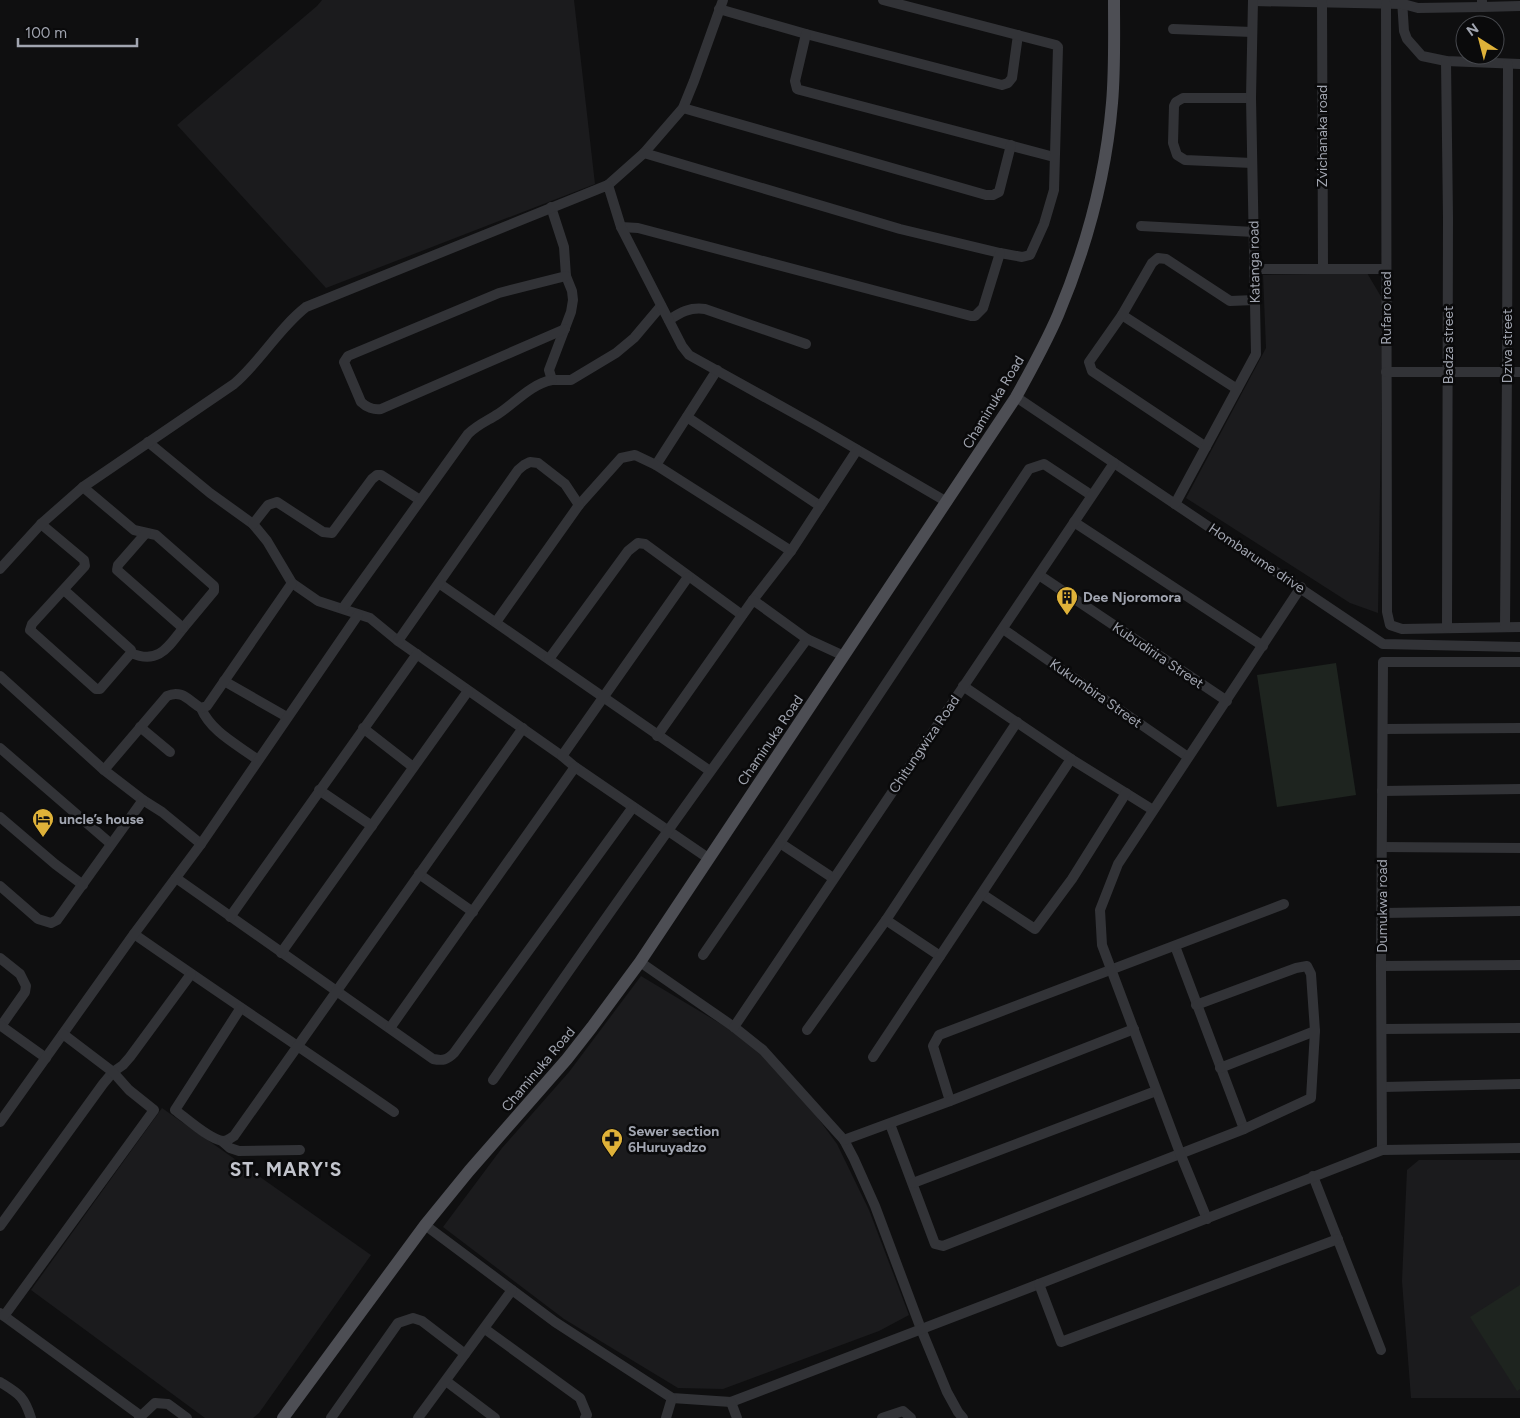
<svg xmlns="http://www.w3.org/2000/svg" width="1520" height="1418" viewBox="0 0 1520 1418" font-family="Figtree,sans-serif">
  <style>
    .built { fill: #1b1b1d }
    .green { fill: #1e241f }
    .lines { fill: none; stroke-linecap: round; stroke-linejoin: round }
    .minor { stroke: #323337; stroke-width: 10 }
    .major { stroke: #4d4e54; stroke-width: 12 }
    .labels { text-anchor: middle; stroke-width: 5; stroke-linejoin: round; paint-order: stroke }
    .street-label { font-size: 14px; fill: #a1a5b0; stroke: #0a0a0b }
    .poi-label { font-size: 14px; font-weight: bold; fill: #a1a5b0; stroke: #0a0a0b; text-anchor: start }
    .district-label { font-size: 19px; font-weight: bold; letter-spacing: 1px; fill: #c2c4cc; stroke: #0a0a0b }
  </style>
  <rect width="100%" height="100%" fill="#0f0f10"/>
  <g class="built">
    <polygon points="322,0 574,0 595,184 326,288 177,125 317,6"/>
    <polygon points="1367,273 1383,300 1378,613 1350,603 1186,498 1266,348 1263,275"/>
    <polygon points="641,976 771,1054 837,1144 869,1210 909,1315 879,1331 723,1389 678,1388 564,1319 443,1227 502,1148 569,1072"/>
    <polygon points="162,1108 371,1255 259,1413 253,1418 205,1418 31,1290"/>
    <polygon points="1419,1160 1520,1160 1520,1398 1411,1398 1402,1281 1407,1170"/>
  </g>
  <g class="green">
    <polygon points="1336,663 1356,795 1277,807 1257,675"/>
    <polygon points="1520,1285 1520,1389 1517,1391 1470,1317"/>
  </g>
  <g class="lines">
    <g class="minor">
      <polyline points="1402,0 1404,31 1407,39 1422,56 1446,61 1520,64"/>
      <polyline points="1253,1 1403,4 1418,8 1482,7"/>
      <polyline points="1482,1 1482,7 1520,6"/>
      <polyline points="1322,3 1323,268"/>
      <polyline points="1386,4 1387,612 1390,625 1402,629 1520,627"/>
      <polyline points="719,9 806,34 1002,85 1008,83 1012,78 1018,35"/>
      <polyline points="1173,29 1252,32"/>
      <polyline points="806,34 795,81 797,89 800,90 1054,157"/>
      <polyline points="1446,61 1448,218 1447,628"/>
      <polyline points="1251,98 1183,98 1176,102 1174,106 1173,143 1177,155 1185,160 1252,163"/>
      <polyline points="683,108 986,195 993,195 999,192 1011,145"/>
      <polyline points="644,153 683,108 694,81 723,0"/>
      <polyline points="608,185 644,153 900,229 1000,253 1022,257 1030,255 1044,224 1054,190 1058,47 1056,45 883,0"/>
      <polyline points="551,207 564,247 566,276 572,291 573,300 571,312 549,370 552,380 571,380 616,353 634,338 661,306"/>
      <polyline points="1141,226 1254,232"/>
      <polyline points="621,227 638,228 971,316 975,316 983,308 1000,253"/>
      <polyline points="1254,269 1386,269"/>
      <polyline points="1122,315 1237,389"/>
      <path d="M 669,320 C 681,312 690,307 705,309 L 806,344"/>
      <path d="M 565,329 L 381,409 C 374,410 366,407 361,402 L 344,362 L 348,356 L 499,293 L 566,276"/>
      <polyline points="1386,372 1520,372"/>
      <polyline points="1016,397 1383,644 1520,647"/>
      <polyline points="687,417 820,506"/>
      <polyline points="148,442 210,493 253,524 267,541 292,583 318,601 370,618 398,641 562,756 575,767 708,858"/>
      <polyline points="1206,447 1092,371 1089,362 1122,315 1152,263 1158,258 1166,259 1230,301 1255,300"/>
      <polyline points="656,465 717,370"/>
      <path d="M 83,487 L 134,530 L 156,535 L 214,586 L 214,591 C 204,603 194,615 184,627 C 168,647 159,665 131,653"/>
      <polyline points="1175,504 1256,354 1251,98 1253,0"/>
      <polyline points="579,505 621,458 635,455 656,465 791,551"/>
      <polyline points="1074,522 1263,646"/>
      <polyline points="41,524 84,560 85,566 32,624 30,630 96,689 100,689 131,653 131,650 64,590"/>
      <polyline points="253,524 268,505 277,502 323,532 332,533 372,479 377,475 381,475 420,500"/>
      <polyline points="146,533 118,565 117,570 183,628"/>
      <path d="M 0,569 L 41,524 L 83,487 L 234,384 C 261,361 278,329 306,307 L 608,185 L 621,227 L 682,346 L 689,355 L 815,425 L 947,502"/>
      <polyline points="1039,575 1227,701"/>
      <polyline points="440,584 710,771"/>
      <polyline points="753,600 791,551 857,450"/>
      <path d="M 343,608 L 468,434 C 477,425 487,421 498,414 C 515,403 531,384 552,380"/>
      <polyline points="1505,627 1507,372 1508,64"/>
      <polyline points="1003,629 1188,757"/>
      <polyline points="807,639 844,656"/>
      <polyline points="398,641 518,470 524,465 530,462 538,463 565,484 579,505 496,622"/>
      <polyline points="549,659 628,551 638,543 645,544 742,615"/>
      <polyline points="0,676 104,770 143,800 162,812 201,844"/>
      <polyline points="224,681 287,717"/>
      <polyline points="963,686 1071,759 1153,810"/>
      <path d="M 201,708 C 211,732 238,745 258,760"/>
      <polyline points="140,727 170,752"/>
      <polyline points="363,728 413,767"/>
      <polyline points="1384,729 1520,728"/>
      <polyline points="0,748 111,844"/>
      <polyline points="562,756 688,577"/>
      <path d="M 104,770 L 167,696 C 182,689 189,701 201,708 L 207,706 L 292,583"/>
      <polyline points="319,790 372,826"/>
      <polyline points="1382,791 1520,789"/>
      <polyline points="0,817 55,864 83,885"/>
      <polyline points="780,843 833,878"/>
      <polyline points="1382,847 1520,848"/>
      <polyline points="419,874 473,912"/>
      <path d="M 176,878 L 433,1059 C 443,1061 447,1060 454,1053 L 633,807"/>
      <polyline points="0,886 38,919 51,923 57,920 143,800"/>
      <polyline points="982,894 1035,929 1072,879 1126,793"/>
      <polyline points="1382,913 1520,911"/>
      <polyline points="230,917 417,654"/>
      <polyline points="886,920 940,956"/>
      <path d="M 134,934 C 220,994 307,1052 394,1112"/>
      <polyline points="1175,946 1244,1129"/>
      <polyline points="281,953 468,691"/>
      <polyline points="703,955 780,843 1029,469 1044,464 1091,495"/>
      <polyline points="0,958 20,974 26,986 25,992 1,1026"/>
      <polyline points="640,962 734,1027 763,1050 844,1140 854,1159 875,1206 921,1329 947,1392 958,1412 963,1418"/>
      <polyline points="1381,966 1520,965"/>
      <path d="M 240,1009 L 175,1110 C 186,1118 210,1140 223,1141 C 228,1141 230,1138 234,1136 L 523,728"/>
      <polyline points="0,1025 46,1058"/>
      <polyline points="734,1027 1114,463"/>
      <polyline points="390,1028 575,767"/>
      <polyline points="1382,1029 1520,1028"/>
      <polyline points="807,1030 886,920 1017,722"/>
      <polyline points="873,1057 1071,759"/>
      <polyline points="1220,1068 1315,1031"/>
      <path d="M 493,1080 C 596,931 700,784 807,639 L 753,600 L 657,736"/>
      <polyline points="1383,1087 1520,1084"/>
      <polyline points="950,1101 933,1046 939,1035 1284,904"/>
      <polyline points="0,1122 134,934 201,844 358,615"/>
      <polyline points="890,1124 935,1244 943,1246 1244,1129 1311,1098 1315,1031 1311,974 1307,966 1296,968 1196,1005"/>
      <polyline points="844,1140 950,1101 1134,1029"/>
      <polyline points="222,1141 230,1148 239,1151 300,1150"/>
      <polyline points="1382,1150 1381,966 1383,662 1520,662"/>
      <polyline points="1313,1176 1381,1350"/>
      <polyline points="913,1183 1156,1091"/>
      <polyline points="1207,1219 1180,1153 1102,945 1100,910 1118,864 1301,587"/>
      <polyline points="425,1225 555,1322 672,1398 731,1402 1039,1284 1382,1150 1520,1148"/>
      <polyline points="0,1226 103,1084 113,1072 123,1065 130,1057 191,974"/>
      <polyline points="1039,1284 1061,1342 1338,1239"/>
      <polyline points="0,1313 141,1416"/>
      <polyline points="4,1316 154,1110 129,1090 113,1072 63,1034"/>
      <polyline points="485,1329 580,1398 587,1415 585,1418"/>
      <polyline points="446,1381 495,1418"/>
      <path d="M 0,1382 C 19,1394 24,1396 31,1418"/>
      <polyline points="731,1402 737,1418"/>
      <polyline points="139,1418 155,1403 168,1404 187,1418"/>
      <polyline points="331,1418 398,1323 413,1318 422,1321 465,1354"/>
      <polyline points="418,1418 512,1290"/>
      <polyline points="666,1418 672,1398"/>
      <polyline points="882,1418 903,1411 911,1418"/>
    </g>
    <path class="major" d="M 283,1418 L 425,1225 L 469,1171 L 567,1059 L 592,1027 L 640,962 L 1016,397 C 1031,370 1046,343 1058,315 C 1086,248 1106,175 1112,103 C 1115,69 1114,34 1114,0"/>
  </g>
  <defs>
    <g id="building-pin" transform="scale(1.125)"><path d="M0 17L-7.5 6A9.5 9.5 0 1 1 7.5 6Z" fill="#dfb239" stroke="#0a0a0b"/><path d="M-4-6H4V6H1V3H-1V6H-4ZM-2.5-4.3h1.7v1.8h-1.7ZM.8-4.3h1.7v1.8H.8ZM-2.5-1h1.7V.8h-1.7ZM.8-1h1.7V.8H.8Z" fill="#111"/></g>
    <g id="hotel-pin" transform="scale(1.125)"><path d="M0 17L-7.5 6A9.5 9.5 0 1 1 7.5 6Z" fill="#dfb239" stroke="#0a0a0b"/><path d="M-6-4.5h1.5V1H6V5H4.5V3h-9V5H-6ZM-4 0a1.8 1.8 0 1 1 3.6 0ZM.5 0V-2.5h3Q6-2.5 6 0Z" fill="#111"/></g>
    <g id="pharmacy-pin" transform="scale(1.125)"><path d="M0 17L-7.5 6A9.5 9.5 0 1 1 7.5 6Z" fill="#dfb239" stroke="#0a0a0b"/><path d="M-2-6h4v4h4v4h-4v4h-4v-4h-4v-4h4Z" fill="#111"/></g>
  </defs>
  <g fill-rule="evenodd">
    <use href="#building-pin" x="1067" y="597"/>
    <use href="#hotel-pin" x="43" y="819"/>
    <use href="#pharmacy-pin" x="612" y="1139"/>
  </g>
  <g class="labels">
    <g class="street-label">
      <text transform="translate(1322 136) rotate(-90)" y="5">Zvichanaka road</text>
      <text transform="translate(1254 262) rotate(-91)" y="5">Katanga road</text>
      <text transform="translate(1386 308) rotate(-90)" y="5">Rufaro road</text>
      <text transform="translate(1448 345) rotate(-90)" y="5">Badza street</text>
      <text transform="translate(1507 346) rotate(-90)" y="5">Dziva street</text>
      <text transform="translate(993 402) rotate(-59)" y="5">Chaminuka Road</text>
      <text transform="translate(1257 558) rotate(34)" y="5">Hombarume drive</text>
      <text transform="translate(1158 655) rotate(34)" y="5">Kubudirira Street</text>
      <text transform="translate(1096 693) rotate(35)" y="5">Kukumbira Street</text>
      <text transform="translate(770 740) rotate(-56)" y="5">Chaminuka Road</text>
      <text transform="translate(924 744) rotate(-56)" y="5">Chitungwiza Road</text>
      <text transform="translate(1382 906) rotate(-90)" y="5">Dumukwa road</text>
      <text transform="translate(538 1069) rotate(-50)" y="5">Chaminuka Road</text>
    </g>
    <g class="poi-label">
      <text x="1083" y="602">Dee Njoromora</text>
      <text x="59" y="824">uncle’s house</text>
      <text x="628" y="1136">Sewer section<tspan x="628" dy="16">6Huruyadzo</tspan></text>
    </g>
    <g class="district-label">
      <text x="286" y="1176">ST. MARY'S</text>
    </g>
  </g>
  <g transform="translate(1480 40) rotate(324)"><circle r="24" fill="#0a0a0b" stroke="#46484d"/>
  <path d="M0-4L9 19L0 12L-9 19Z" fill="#dfb239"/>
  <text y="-8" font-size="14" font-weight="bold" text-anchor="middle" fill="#a1a5b0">N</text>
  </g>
  <path d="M18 38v8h119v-8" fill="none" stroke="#a1a5b0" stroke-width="2.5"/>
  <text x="25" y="38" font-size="15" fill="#a1a5b0" stroke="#0a0a0b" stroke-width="4" paint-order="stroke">100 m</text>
</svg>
